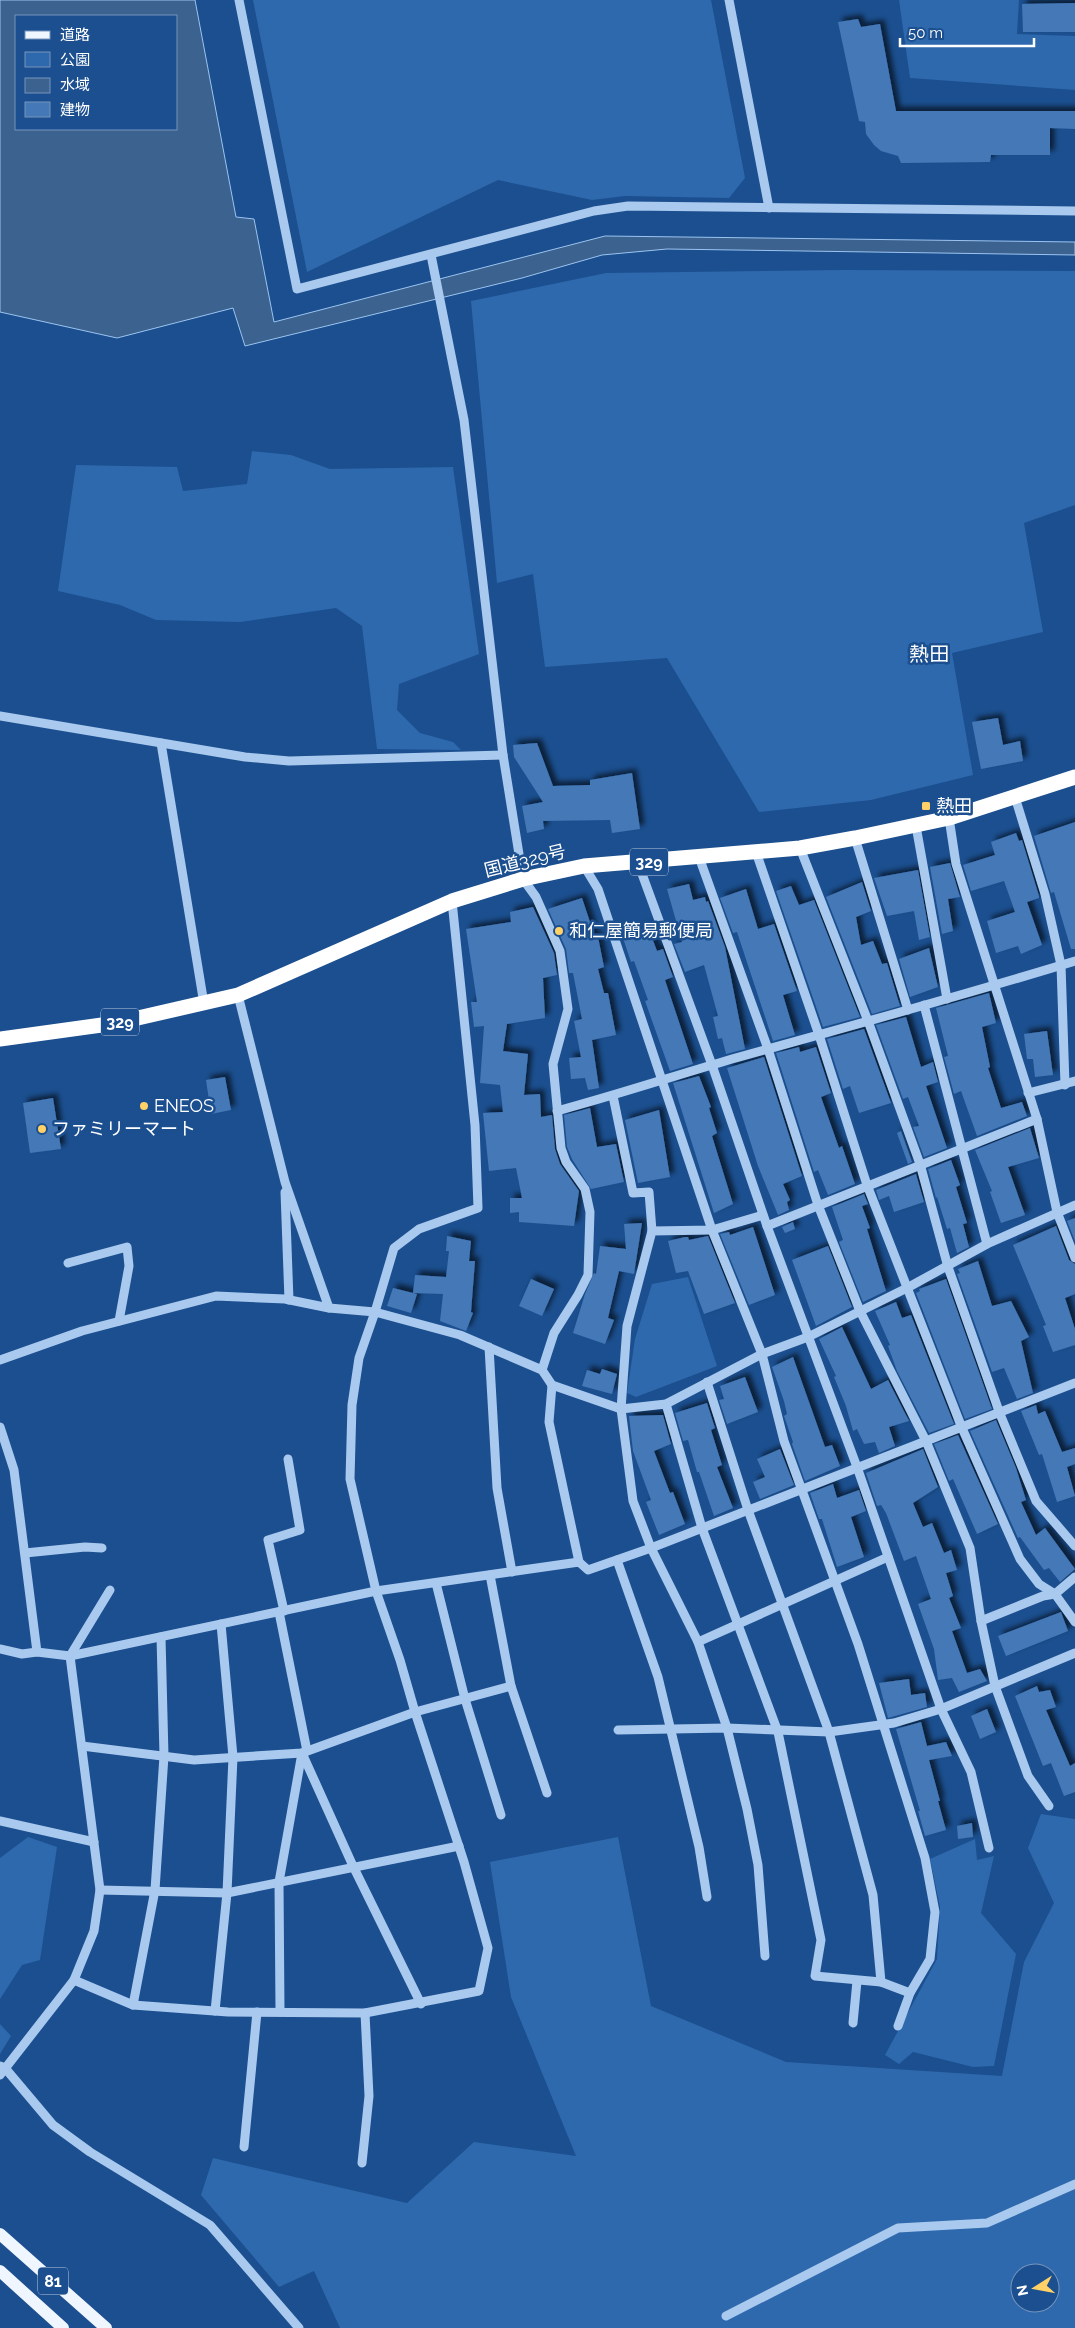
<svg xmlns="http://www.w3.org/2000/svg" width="1075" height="2328" viewBox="0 0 1075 2328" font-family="Raleway,'Noto Sans JP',sans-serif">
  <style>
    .green { fill: #2e69ad; fill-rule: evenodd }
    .water { fill: #3c6290; stroke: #9cc4f0; fill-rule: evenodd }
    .building { fill: #4478b7; filter: url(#shadow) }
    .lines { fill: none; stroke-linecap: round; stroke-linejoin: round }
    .minor { stroke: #a9c9ee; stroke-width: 9 }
    .major { stroke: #f0f6ff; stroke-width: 12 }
    .highway { stroke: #fff; stroke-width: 15 }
    .poi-dot { fill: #ffd166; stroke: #1b4f8f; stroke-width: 2 }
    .labels { text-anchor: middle; stroke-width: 5; stroke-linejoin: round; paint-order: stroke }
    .shield { fill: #1b4f8f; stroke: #bbcadd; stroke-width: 1 }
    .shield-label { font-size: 16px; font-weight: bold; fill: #fff }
    .poi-label { font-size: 18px; fill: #fff; stroke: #1b4f8f; text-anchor: start }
    .street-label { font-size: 18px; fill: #fff; stroke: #1b4f8f }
    .quarter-label { font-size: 20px; fill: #fff; stroke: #1b4f8f }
  </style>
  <defs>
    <filter id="shadow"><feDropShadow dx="4.5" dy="-4.5" stdDeviation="2.5" flood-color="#0009"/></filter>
  </defs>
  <rect width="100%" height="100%" fill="#1b4f8f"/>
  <g class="green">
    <polygon points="253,0 711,0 745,178 729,198 625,196 592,200 498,180 307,272"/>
    <polygon points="899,0 1019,0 1017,34 1075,36 1075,90 910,78"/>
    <polygon points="842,270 1075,271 1075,505 1024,523 1043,632 952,653 973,775 871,800 759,812 667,658 545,667 533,574 497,583 471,301 606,273"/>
    <polygon points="252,451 291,455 330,469 453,467 479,654 399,684 397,710 420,733 453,742 461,750 377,749 362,626 336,608 240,622 156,620 120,605 58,591 76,465 177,467 183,491 247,484"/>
    <polygon points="688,1277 717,1366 636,1397 627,1393 635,1339 652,1284"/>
    <path d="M 1041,1814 L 1075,1819 L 1075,2328 L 340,2328 L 314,2271 L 279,2287 L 201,2195 L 213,2158 L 407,2203 L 474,2142 L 576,2156 L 511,1997 L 490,1862 L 618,1837 L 651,2006 L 786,2062 L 1002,2076 L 1024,1962 L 1054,1903 L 1028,1848 ZM 1020,2273 L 1050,2273 L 1050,2303 L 1020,2303 Z"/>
    <polygon points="28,1837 57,1847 40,1960 22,1965 0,1999 0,1858"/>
    <polygon points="975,1839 977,1860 994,1856 981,1913 1016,1954 994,2066 973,2067 913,2052 899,2064 885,2055 937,1959 940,1907 930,1859"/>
    <polygon points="0,2024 11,2036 0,2054"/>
  </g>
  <path class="water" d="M 0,0 L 195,0 L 236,217 L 254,219 L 274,322 L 605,236 L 1075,242 L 1075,255 L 667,249 L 602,255 L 522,278 L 245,346 L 233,308 L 117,338 L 0,312 ZM 16,16 L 176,16 L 176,129 L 16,129 Z"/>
  <g class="building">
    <polygon points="1075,3 1075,32 1023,32 1022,4"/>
    <polygon points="858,19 861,27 880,24 896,111 1075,111 1075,129 1050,128 1050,155 991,155 990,162 901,163 898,156 881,151 874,145 866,134 865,122 859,121 838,22"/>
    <polygon points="998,718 1003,745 1020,741 1023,761 981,769 972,722"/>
    <polygon points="537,743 553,786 590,785 590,780 632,773 640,829 612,833 610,820 543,821 544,829 527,833 522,806 543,802 514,757 513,745"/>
    <polygon points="1075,822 1075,949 1071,949 1054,892 1051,893 1034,836"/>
    <polygon points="1016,833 1019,841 1022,840 1039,896 1039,898 1027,902 1042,945 1021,954 1018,946 996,953 987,921 1015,912 1004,881 971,891 963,865 995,855 991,842"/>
    <polygon points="950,863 960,897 948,899 953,931 942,934 930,867"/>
    <polygon points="918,870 930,937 919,940 914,911 887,916 874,878"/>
    <polygon points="862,882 871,911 856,917 861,945 873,941 882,964 887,963 900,1006 872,1014 826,897"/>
    <polygon points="689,884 693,900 705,897 706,902 708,901 725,947 745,1049 726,1054 722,1038 718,1039 713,1017 718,1016 704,965 685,972 674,944 682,942 667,889"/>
    <polygon points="791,886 799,905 814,900 860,1017 823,1027 776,891"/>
    <polygon points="746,889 758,929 774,924 797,991 783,995 795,1035 773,1041 737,932 733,933 720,898"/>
    <polygon points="582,898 595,937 598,937 604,967 598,969 604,993 608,993 616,1035 592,1040 599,1088 588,1090 585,1078 571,1079 569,1058 581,1057 574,1021 582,1019 573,973 569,973 566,949 548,909"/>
    <polygon points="533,907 554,953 557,975 543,978 545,1018 507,1024 503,1051 528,1054 524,1095 540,1094 541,1117 552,1115 555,1149 560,1164 579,1191 574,1226 519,1222 519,1212 510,1213 510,1198 522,1198 516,1168 489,1171 483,1113 503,1112 500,1085 480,1083 484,1026 474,1027 471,1002 477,1002 466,929 511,922 510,912"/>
    <polygon points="648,927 657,951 663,949 673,977 665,980 693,1064 670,1071 645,1001 648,1000 634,961 631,962 622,935"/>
    <polygon points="929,948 938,987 910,997 899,959"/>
    <polygon points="989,993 996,1023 982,1027 990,1067 988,1068 1001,1108 1022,1102 1027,1116 977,1136 961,1091 954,1094 944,1057 948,1056 936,1008"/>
    <polygon points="906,1017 921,1067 933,1062 938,1082 926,1086 947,1148 924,1157 913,1127 919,1126 908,1097 903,1099 876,1025"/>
    <polygon points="864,1029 891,1103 859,1113 850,1086 843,1089 827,1039"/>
    <polygon points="1047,1031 1053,1075 1035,1077 1033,1059 1027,1059 1024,1034"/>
    <polygon points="799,1047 800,1052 816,1047 831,1093 821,1097 839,1148 842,1146 855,1184 828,1195 818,1170 814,1172 776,1053"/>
    <polygon points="764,1057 802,1176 783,1184 790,1200 787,1202 789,1210 778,1215 758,1166 727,1068"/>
    <polygon points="699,1076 711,1107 709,1108 717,1133 712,1136 733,1204 714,1213 673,1083"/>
    <polygon points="225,1077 231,1110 211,1114 206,1080"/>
    <polygon points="53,1098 61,1149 30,1153 23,1103"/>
    <polygon points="590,1108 597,1147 616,1144 624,1182 591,1189 572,1159 567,1147 564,1115"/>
    <polygon points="659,1110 670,1177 638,1183 625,1120"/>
    <polygon points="1030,1128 1039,1158 1008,1167 1025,1215 1001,1223 990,1192 992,1191 975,1150"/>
    <polygon points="901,1131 912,1162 908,1164 897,1133"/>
    <polygon points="951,1160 960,1185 956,1187 967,1223 963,1224 969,1247 957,1253 950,1228 947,1229 937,1197 936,1198 928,1169"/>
    <polygon points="916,1174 924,1202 894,1212 889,1196 879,1200 876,1190"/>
    <polygon points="864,1194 868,1204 862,1206 870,1228 867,1229 886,1291 863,1302 839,1242 843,1240 832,1207"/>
    <polygon points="1075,1218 1075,1241 1067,1221"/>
    <polygon points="793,1222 795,1229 785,1233 782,1227"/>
    <polygon points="642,1223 634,1274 619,1271 608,1318 614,1320 605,1344 573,1333 585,1294 594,1273 596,1274 600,1246 626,1249 624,1224"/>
    <polygon points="1056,1226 1069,1260 1075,1264 1075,1294 1065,1298 1075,1329 1075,1345 1053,1352 1043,1326 1046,1325 1013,1245"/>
    <polygon points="753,1227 775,1295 749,1305 720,1234 729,1232 730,1235"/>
    <polygon points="447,1236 471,1241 469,1261 475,1261 471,1312 473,1313 466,1331 440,1321 443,1294 413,1293 415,1275 446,1277 449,1251 446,1251"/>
    <polygon points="708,1236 735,1303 704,1314 688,1271 676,1273 668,1241 685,1237 688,1237 689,1240"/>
    <polygon points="828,1246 852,1307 816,1326 792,1260"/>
    <polygon points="978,1261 992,1306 1011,1301 1029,1337 1021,1341 1033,1393 1017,1399 1004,1368 992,1372 957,1274 960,1273 958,1269"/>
    <polygon points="531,1279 554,1289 542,1316 519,1306"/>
    <polygon points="946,1279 992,1409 965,1419 916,1293 920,1291 919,1289"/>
    <polygon points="393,1288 417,1294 411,1313 387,1306"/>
    <polygon points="896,1302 902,1318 911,1315 954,1424 929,1433 897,1371 888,1346 890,1345 875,1311"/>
    <polygon points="842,1327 871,1389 888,1380 909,1421 889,1427 895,1446 879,1453 875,1442 864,1444 857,1429 853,1431 846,1406 834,1377 836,1376 819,1339"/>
    <polygon points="793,1357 825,1447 832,1445 840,1466 805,1481 792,1444 793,1442 784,1416 787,1414 784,1401 772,1367"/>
    <polygon points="602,1369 617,1374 612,1394 582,1386 587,1370 600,1374"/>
    <polygon points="745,1377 758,1412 727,1424 719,1400 724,1399 720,1386"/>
    <polygon points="707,1403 715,1428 711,1430 722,1465 717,1467 733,1508 714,1516 699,1472 697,1472 688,1440 683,1441 675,1413"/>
    <polygon points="1036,1405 1038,1414 1045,1411 1062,1452 1075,1448 1075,1464 1067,1467 1075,1496 1057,1502 1042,1454 1039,1455 1021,1411"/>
    <polygon points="663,1415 671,1444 654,1451 670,1493 673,1492 685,1524 659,1535 646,1502 651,1500 633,1451 629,1416"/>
    <polygon points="996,1420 1016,1468 1026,1500 1021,1502 1036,1535 1045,1528 1075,1569 1060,1582 1049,1568 1044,1570 1020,1537 1018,1538 970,1431"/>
    <polygon points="958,1435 998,1524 977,1534 953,1479 949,1481 934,1444"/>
    <polygon points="780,1449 794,1485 760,1499 753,1482 765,1477 757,1459"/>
    <polygon points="923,1449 938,1487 913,1503 923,1527 932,1523 944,1553 951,1550 957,1570 946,1573 953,1596 949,1598 961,1628 952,1631 967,1673 980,1669 987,1681 959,1692 952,1678 938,1680 934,1649 918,1604 931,1599 916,1556 904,1561 886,1513 881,1505 877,1506 866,1473"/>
    <polygon points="833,1484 837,1498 859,1490 866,1511 851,1517 864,1557 837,1567 822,1519 819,1519 810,1493"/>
    <polygon points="1061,1612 1068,1631 1006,1656 998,1636"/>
    <polygon points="909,1679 911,1695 925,1693 927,1707 888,1718 879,1683"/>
    <polygon points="1037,1686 1039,1692 1050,1690 1056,1707 1046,1710 1070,1766 1075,1763 1075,1792 1064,1796 1051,1763 1043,1766 1015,1696"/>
    <polygon points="987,1709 996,1732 980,1739 971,1716"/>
    <polygon points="921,1722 927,1746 946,1742 952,1756 929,1760 940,1801 938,1801 946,1830 925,1836 918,1811 920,1811 896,1729"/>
    <polygon points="972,1823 973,1837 958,1839 957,1826"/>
  </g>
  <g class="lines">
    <g class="minor">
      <polyline points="239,0 297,289 594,211 628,206 1075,211"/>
      <polyline points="729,0 769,208"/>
      <polyline points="431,255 464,420 503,755 523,879 536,897 560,951 568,1009 553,1064 561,1148 566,1162 585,1189 590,1212 588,1275 578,1295 554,1333 542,1370"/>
      <polyline points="0,716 245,757 289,761 503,755"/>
      <polyline points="161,743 204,1004"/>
      <polyline points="1015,797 1045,894 1061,965 1065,1085"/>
      <polyline points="949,818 956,864 1037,1119 1057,1212 1075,1258"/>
      <polyline points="916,826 947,999"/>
      <polyline points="855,838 908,1010"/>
      <polyline points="800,848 868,1021 920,1164 948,1267 1000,1414 1036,1501 1075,1546"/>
      <polyline points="756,852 819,1035 867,1185 962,1428 1020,1559 1039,1584 1055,1594 1075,1622"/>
      <polyline points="699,857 768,1049 818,1205 860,1311 926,1441 970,1548 981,1621 995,1686 1028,1776 1049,1806"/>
      <polyline points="638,863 712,1065 767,1226 857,1467 941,1709 971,1772 989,1848"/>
      <polyline points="584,866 598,889 712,1230 762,1354 784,1441 858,1644 925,1858 935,1912 930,1959 910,1993 898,2026"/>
      <polyline points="238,995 285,1182 329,1308"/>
      <polyline points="924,1005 987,1244"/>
      <polyline points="1028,1093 1075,1081"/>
      <polyline points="613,1096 633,1193 649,1192 652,1231"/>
      <path d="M 557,1111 C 616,1095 674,1076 732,1059 C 847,1027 961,996 1075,961"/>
      <polyline points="285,1192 289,1300"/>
      <polyline points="763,1215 712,1230 652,1231 627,1326 621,1409 633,1501 651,1548 698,1642 727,1728 747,1809 758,1865 765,1956"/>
      <polyline points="767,1226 1037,1119"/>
      <polyline points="68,1263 127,1247 129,1266 119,1321"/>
      <polyline points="489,1347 497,1488 512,1572"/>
      <polyline points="0,1360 82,1331 216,1296 285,1299 329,1308 375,1312 460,1335 542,1370 552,1385 621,1409 666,1404 762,1354 808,1337 907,1288 987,1244 1075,1205"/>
      <polyline points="707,1382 748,1510 829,1732 873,1895 881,1982"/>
      <polyline points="552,1385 549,1422 579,1562"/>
      <polyline points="666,1404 702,1528 778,1732 821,1940 815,1976 881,1982 910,1993"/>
      <polyline points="0,1427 14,1470 37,1652 70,1656 110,1590"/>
      <polyline points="25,1553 85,1547 102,1548"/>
      <polyline points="617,1560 658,1677 699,1847 707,1897"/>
      <polyline points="490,1575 511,1686 547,1793"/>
      <polyline points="436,1583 465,1699 501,1815"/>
      <polyline points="284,1611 268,1540 300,1530 288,1459"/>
      <polyline points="279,1612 307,1751"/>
      <polyline points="981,1621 1043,1596 1055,1594 1075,1577"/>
      <polyline points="698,1642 888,1557"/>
      <polyline points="0,1649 22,1654 37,1652"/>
      <polyline points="618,1730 727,1728 829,1732 894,1723 941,1709 1075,1653"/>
      <polyline points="82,1746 194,1760 302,1753 415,1712 511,1686"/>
      <polyline points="302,1753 353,1866 421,2004"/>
      <polyline points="0,1821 94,1842"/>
      <polyline points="100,1890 227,1893 459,1846"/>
      <polyline points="74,1980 133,2005 228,2012 365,2013 479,1991 488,1948 464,1862 415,1712 400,1660 376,1591 350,1479 352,1405 359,1358 375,1312 394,1248 419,1229 478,1208 475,1125 452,901"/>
      <polyline points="133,2005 155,1890 164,1756 161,1637"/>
      <polyline points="215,2011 227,1893 233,1757 221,1624"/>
      <polyline points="280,2012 279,1882 302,1753"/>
      <polyline points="853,2023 857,1981"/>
      <polyline points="0,2066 5,2068 53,2125 90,2152 210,2225 299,2328"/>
      <polyline points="0,2075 74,1980 94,1931 100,1890 70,1656 376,1591 579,1562 588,1570 651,1548 1075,1383"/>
      <polyline points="244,2147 257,2012"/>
      <polyline points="362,2163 369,2096 365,2013"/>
      <polyline points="726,2316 898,2228 987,2223 1075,2184"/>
    </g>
    <g class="major">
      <polyline points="0,2234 106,2328"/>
      <polyline points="0,2271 63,2328"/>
    </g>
    <polyline class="highway" points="0,1039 116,1023 238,995 452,901 523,879 584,866 800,848 855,838 949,818 1075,777"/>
  </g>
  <g class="poi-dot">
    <rect x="921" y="801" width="10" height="10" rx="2.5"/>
    <circle cx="559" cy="931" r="5"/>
    <circle cx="144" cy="1106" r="5"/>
    <circle cx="42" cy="1129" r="5"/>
  </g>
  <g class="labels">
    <g class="shield">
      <rect x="630" y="848.5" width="38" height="27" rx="4"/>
      <rect x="101" y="1008.5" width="38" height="27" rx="4"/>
      <rect x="38" y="2267.5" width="30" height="27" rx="4"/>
    </g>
    <g class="shield-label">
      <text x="649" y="868">329</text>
      <text x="120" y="1028">329</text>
      <text x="53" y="2287">81</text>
    </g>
    <g class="poi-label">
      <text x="936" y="812">熱田</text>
      <text x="569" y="937">和仁屋簡易郵便局</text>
      <text x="154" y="1112">ENEOS</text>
      <text x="52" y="1135">ファミリーマート</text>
    </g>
    <g class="street-label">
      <text transform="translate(525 861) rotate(-14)" y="6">国道329号</text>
    </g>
    <g class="quarter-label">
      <text x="929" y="661">熱田</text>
    </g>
  </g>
  <rect x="15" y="15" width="162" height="115" fill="#1b4f8f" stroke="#7695bc"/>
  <rect x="25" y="31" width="25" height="8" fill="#f0f6ff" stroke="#7695bc"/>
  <text x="60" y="40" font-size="15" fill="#ffffff">道路</text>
  <rect x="25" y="52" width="25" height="15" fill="#2e69ad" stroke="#7695bc"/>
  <text x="60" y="65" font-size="15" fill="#ffffff">公園</text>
  <rect x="25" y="78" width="25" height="15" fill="#3c6290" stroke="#7695bc"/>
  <text x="60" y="90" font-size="15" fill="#ffffff">水域</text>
  <rect x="25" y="102" width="25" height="15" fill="#4478b7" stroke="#7695bc"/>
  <text x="60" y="115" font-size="15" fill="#ffffff">建物</text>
  <g transform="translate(1035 2288) rotate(259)"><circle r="24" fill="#1b4f8f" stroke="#7695bc"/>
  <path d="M0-4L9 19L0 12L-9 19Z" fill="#ffd166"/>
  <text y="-8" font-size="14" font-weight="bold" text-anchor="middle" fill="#ffffff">N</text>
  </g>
  <path d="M900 38v8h134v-8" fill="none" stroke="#ffffff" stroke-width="2.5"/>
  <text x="908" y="38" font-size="15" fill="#ffffff" stroke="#1b4f8f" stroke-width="4" paint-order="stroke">50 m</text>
</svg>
